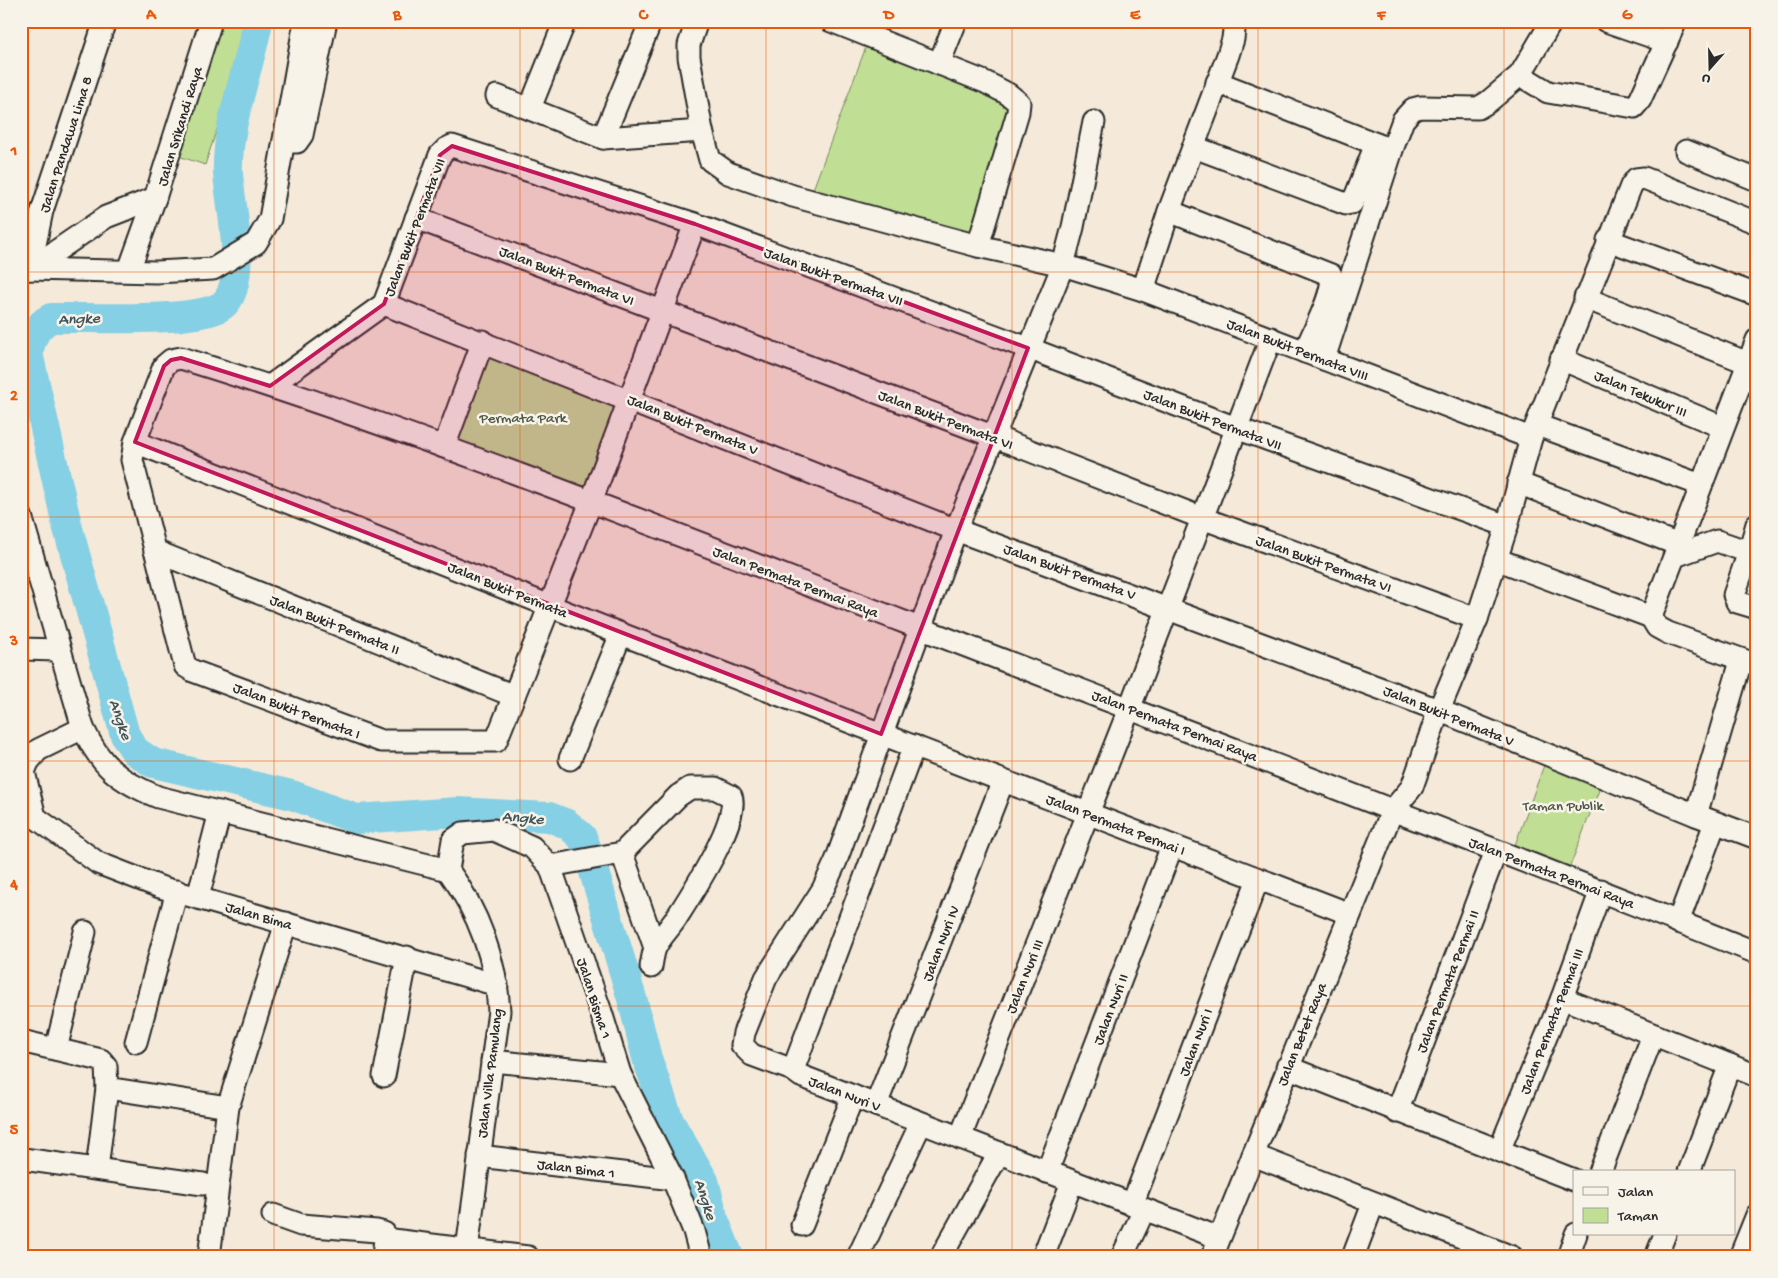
<svg xmlns="http://www.w3.org/2000/svg" width="1778" height="1278" viewBox="0 0 1778 1278" font-family="'Gochi Hand',sans-serif">
  <style>
    .green { fill: #c1de95; stroke: #768460 }
    .lines { fill: none; stroke-linecap: round; stroke-linejoin: round }
    .river { stroke: #85d0e5; stroke-width: 30 }
    .minor-casing { stroke: #2b2b2b; stroke-width: 25 }
    .minor { stroke: #f7f3e8; stroke-width: 21 }
    .marked { fill: #c2185b; fill-opacity: 0.2; stroke: #c2185b; stroke-width: 4; stroke-linejoin: round }
    .grid { fill: none; stroke: #e8590c; stroke-width: 1; stroke-opacity: 0.55 }
    .labels { text-anchor: middle; stroke-width: 5; stroke-linejoin: round; paint-order: stroke }
    .street-label { font-size: 15px; fill: #2b2b2b; stroke: #f7f3e8 }
    .park-label { font-size: 15px; fill: #505846; stroke: #f7f3e8 }
    .water-label { font-size: 16px; font-style: italic; fill: #42545a; stroke: #f7f3e8 }
    .neatline { fill: none; stroke: #e8590c; stroke-width: 2 }
    .grid-label { font-size: 16px; text-anchor: middle; font-weight: bold; fill: #e8590c }
  </style>
  <rect width="100%" height="100%" fill="#f5ead9"/>
  <filter id="ink" filterUnits="userSpaceOnUse"><feTurbulence type="fractalNoise" baseFrequency=".02" numOctaves="2"/><feDisplacementMap in="SourceGraphic" scale="10" xChannelSelector="R" yChannelSelector="G"/><feConvolveMatrix kernelMatrix="1 2 1 2 8 2 1 2 1" color-interpolation-filters="sRGB"/></filter>
  <g filter="url(#ink)">
    <g class="green">
      <polygon points="205,21 253,21 205,165 167,152"/>
      <polygon points="867,44 1021,98 982,247 809,200"/>
      <polygon points="483,341 629,399 591,502 444,447"/>
      <polygon points="1548,754 1604,777 1566,877 1511,856"/>
    </g>
    <g class="lines">
      <path class="river" d="M 258,21 C 249,71 226,123 228,174 C 230,204 251,293 218,308 C 184,323 91,317 51,318 C 36,326 32,336 28,353 L 67,525 L 125,735 L 135,751 L 153,763 L 292,795 L 356,819 L 458,812 L 549,817 L 567,824 L 582,837 L 588,852 L 633,1002 L 647,1058 L 669,1121 L 704,1181 L 714,1220 L 729,1257"/>
      <g class="minor-casing">
        <g id="minor">
          <polyline points="105,21 42,211 30,269 156,272 213,269 256,243 270,219 305,21"/>
          <polyline points="697,21 689,45 689,57 702,131 710,160 728,173 793,196 978,246 1063,265 1143,290 1531,438"/>
          <polyline points="831,21 985,82 1008,94 1019,103 1018,112 978,246"/>
          <polyline points="1606,21 1667,42"/>
          <polyline points="939,64 956,21"/>
          <polyline points="1520,75 1548,92 1634,107 1640,100 1676,21"/>
          <polyline points="1217,82 1389,149"/>
          <polyline points="497,96 603,138 702,131"/>
          <polyline points="530,108 565,21"/>
          <polyline points="603,138 651,21"/>
          <polyline points="284,142 297,142 302,135 326,21"/>
          <polyline points="1194,147 1346,204 1352,203 1356,195 1376,144"/>
          <polyline points="1686,151 1757,180"/>
          <path d="M 1169,211 L 1331,275 C 1335,294 1312,332 1305,352"/>
          <polyline points="416,218 995,437 1202,518 1477,619"/>
          <path d="M 695,224 L 591,502 L 496,741 L 381,741 L 193,671 L 185,666 L 132,460 L 135,442 L 164,366 L 171,360 L 181,358 C 426,434 665,530 904,622 C 1189,732 1474,840 1757,953"/>
          <polyline points="1608,240 1757,295"/>
          <polyline points="26,269 30,269 106,217 155,198 211,21"/>
          <polyline points="129,270 155,198"/>
          <polyline points="1143,290 1169,211 1228,55 1233,39 1235,21"/>
          <polyline points="1585,298 1748,363"/>
          <polyline points="384,304 956,530 1433,708 1696,815 1757,838"/>
          <polyline points="1757,340 1651,617 1657,627 1668,633 1757,665"/>
          <polyline points="1324,359 1392,150 1403,120 1413,109 1421,107 1478,108 1488,102 1520,75 1552,21"/>
          <polyline points="1561,359 1722,427"/>
          <polyline points="270,386 384,304 440,155 446,149 452,146 695,224 1028,348 1236,428 1507,526"/>
          <polyline points="1537,425 1701,485"/>
          <polyline points="135,442 621,634 1350,914"/>
          <polyline points="444,447 483,341"/>
          <polyline points="1518,483 1679,545"/>
          <path d="M 21,516 L 83,728 C 101,767 119,781 158,797 L 448,870"/>
          <polyline points="155,551 514,696"/>
          <polyline points="1749,552 1757,524"/>
          <polyline points="1675,556 1717,541 1749,552 1734,595 1737,602 1757,608"/>
          <polyline points="1496,559 1651,617"/>
          <polyline points="21,649 58,650"/>
          <polyline points="83,728 38,750 28,762 24,772 35,817 98,863 160,887 497,985"/>
          <polyline points="914,746 793,1070 801,1076 1219,1238"/>
          <polyline points="570,759 621,634"/>
          <polyline points="1696,815 1741,661"/>
          <polyline points="622,853 655,948"/>
          <path d="M 550,866 L 622,853 L 678,796 L 690,788 L 715,788 L 731,796 C 741,818 691,895 677,917 C 671,927 660,937 655,948 C 653,954 652,961 651,967"/>
          <polyline points="448,870 453,840 463,833 494,830 532,847 550,866 601,1012 620,1074 673,1179 694,1231 701,1257"/>
          <path d="M 448,870 C 478,911 496,960 499,1011 L 466,1257"/>
          <polyline points="198,897 220,812"/>
          <polyline points="1678,922 1715,823"/>
          <polyline points="1562,998 1757,1076"/>
          <polyline points="21,1041 101,1060 106,1066 107,1088 228,1107"/>
          <polyline points="136,1042 177,891"/>
          <polyline points="56,1049 85,932"/>
          <polyline points="492,1061 620,1074"/>
          <polyline points="1287,1067 1574,1180"/>
          <polyline points="793,1070 752,1055 742,1045 744,1033 766,978 823,889 836,861 956,530 1063,265 1073,227 1094,122"/>
          <polyline points="384,1076 407,957"/>
          <polyline points="876,1105 1003,781"/>
          <polyline points="1397,1112 1496,851"/>
          <polyline points="960,1138 1130,707 1271,338"/>
          <polyline points="1499,1151 1562,998 1601,890"/>
          <polyline points="1253,1155 1512,1257"/>
          <polyline points="479,1156 673,1179"/>
          <polyline points="23,1159 203,1184"/>
          <polyline points="97,1169 107,1088"/>
          <polyline points="1047,1172 1172,846"/>
          <polyline points="1600,1172 1653,1035"/>
          <polyline points="1689,1172 1730,1065"/>
          <polyline points="1132,1205 1258,879"/>
          <polyline points="273,1215 301,1225 377,1231 384,1233 385,1239"/>
          <polyline points="802,1225 853,1096"/>
          <polyline points="209,1257 228,1107 286,923"/>
          <polyline points="383,1257 385,1239 528,1257"/>
          <polyline points="858,1257 921,1123"/>
          <polyline points="941,1257 999,1153"/>
          <polyline points="1043,1257 1072,1182"/>
          <polyline points="1122,1257 1144,1210"/>
          <polyline points="1212,1257 1392,811 1412,787 1439,710 1477,619 1507,526 1531,438 1631,186 1636,179 1644,178 1757,223"/>
          <polyline points="1353,1257 1373,1204"/>
          <polyline points="1568,1257 1576,1234"/>
          <polyline points="1656,1257 1665,1234"/>
          <polyline points="1740,1257 1757,1215"/>
        </g>
      </g>
      <use href="#minor" class="minor"/>
    </g>
  </g>
  <path class="marked" d="M 452,146 L 695,224 L 1028,348 L 881,734 L 135,442 L 164,366 L 171,360 L 181,358 L 270,386 L 384,304 L 440,155 Z"/>
  <path class="grid" d="M 274,21 L 274,1257M 520,21 L 520,1257M 766,21 L 766,1257M 1012,21 L 1012,1257M 1258,21 L 1258,1257M 1504,21 L 1504,1257M 21,272 L 1757,272M 21,517 L 1757,517M 21,761 L 1757,761M 21,1006 L 1757,1006"/>
  <g class="labels">
    <g class="street-label">
      <text transform="translate(179 126) rotate(-73)" y="5">Jalan Srikandi Raya</text>
      <text transform="translate(65 144) rotate(-72)" y="5">Jalan Pandawa Lima 8</text>
      <text transform="translate(414 227) rotate(-69)" y="5">Jalan Bukit Permata VII</text>
      <text transform="translate(567 275) rotate(21)" y="5">Jalan Bukit Permata VI</text>
      <text transform="translate(834 276) rotate(20)" y="5">Jalan Bukit Permata VII</text>
      <text transform="translate(1298 349) rotate(21)" y="5">Jalan Bukit Permata VIII</text>
      <text transform="translate(1641 393) rotate(23)" y="5">Jalan Tekukur III</text>
      <text transform="translate(946 419) rotate(21)" y="5">Jalan Bukit Permata VI</text>
      <text transform="translate(1213 419) rotate(21)" y="5">Jalan Bukit Permata VII</text>
      <text transform="translate(693 424) rotate(22)" y="5">Jalan Bukit Permata V</text>
      <text transform="translate(1324 563) rotate(20)" y="5">Jalan Bukit Permata VI</text>
      <text transform="translate(1070 571) rotate(20)" y="5">Jalan Bukit Permata V</text>
      <text transform="translate(796 581) rotate(21)" y="5">Jalan Permata Permai Raya</text>
      <text transform="translate(508 589) rotate(22)" y="5">Jalan Bukit Permata</text>
      <text transform="translate(335 624) rotate(22)" y="5">Jalan Bukit Permata II</text>
      <text transform="translate(297 710) rotate(21)" y="5">Jalan Bukit Permata I</text>
      <text transform="translate(1449 715) rotate(22)" y="5">Jalan Bukit Permata V</text>
      <text transform="translate(1175 725) rotate(21)" y="5">Jalan Permata Permai Raya</text>
      <text transform="translate(1116 824) rotate(21)" y="5">Jalan Permata Permai I</text>
      <text transform="translate(1552 872) rotate(21)" y="5">Jalan Permata Permai Raya</text>
      <text transform="translate(259 915) rotate(16)" y="5">Jalan Bima</text>
      <text transform="translate(940 943) rotate(-69)" y="5">Jalan Nuri IV</text>
      <text transform="translate(1024 976) rotate(-68)" y="5">Jalan Nuri III</text>
      <text transform="translate(1447 981) rotate(-69)" y="5">Jalan Permata Permai II</text>
      <text transform="translate(595 998) rotate(72)" y="5">Jalan Bisma 1</text>
      <text transform="translate(1110 1009) rotate(-69)" y="5">Jalan Nuri II</text>
      <text transform="translate(1551 1021) rotate(-69)" y="5">Jalan Permata Permai III</text>
      <text transform="translate(1301 1034) rotate(-68)" y="5">Jalan Betet Raya</text>
      <text transform="translate(1195 1042) rotate(-69)" y="5">Jalan Nuri I</text>
      <text transform="translate(489 1073) rotate(-83)" y="5">Jalan Villa Pamulang</text>
      <text transform="translate(845 1093) rotate(21)" y="5">Jalan Nuri V</text>
      <text transform="translate(576 1168) rotate(7)" y="5">Jalan Bima 1</text>
    </g>
    <g class="park-label">
      <text x="523" y="422">Permata Park</text>
      <text x="1563" y="810">Taman Publik</text>
    </g>
    <g class="water-label">
      <text transform="translate(79 317) rotate(-2)" y="6">Angke</text>
      <text transform="translate(122 719) rotate(71)" y="6">Angke</text>
      <text transform="translate(523 816) rotate(5)" y="6">Angke</text>
      <text transform="translate(707 1199) rotate(72)" y="6">Angke</text>
    </g>
  </g>
  <rect width="1778" height="1278" fill="none" stroke="#f7f3e8" stroke-width="55"/>
  <rect x="1573" y="1170" width="162" height="65" fill="#f7f3e8" stroke="#a5a39c"/>
  <rect x="1583" y="1187" width="25" height="8" fill="#f7f3e8" stroke="#a5a39c"/>
  <text x="1618" y="1196" font-size="15" fill="#2b2b2b">Jalan</text>
  <rect x="1583" y="1208" width="25" height="15" fill="#c1de95" stroke="#a5a39c"/>
  <text x="1618" y="1220" font-size="15" fill="#2b2b2b">Taman</text>
  <g transform="translate(1710 68) rotate(200)" stroke="#f7f3e8" stroke-width="4" paint-order="stroke">
  <path d="M0-4L9 19L0 12L-9 19Z" fill="#2b2b2b"/>
  <text y="-8" font-size="14" font-weight="bold" text-anchor="middle" fill="#2b2b2b">U</text>
  </g>
  <rect x="28" y="28" width="1722" height="1222" class="neatline"/>
  <g class="grid-label">
    <text x="151" y="19">A</text>
    <text x="397" y="19">B</text>
    <text x="643" y="19">C</text>
    <text x="889" y="19">D</text>
    <text x="1135" y="19">E</text>
    <text x="1381" y="19">F</text>
    <text x="1627" y="19">G</text>
    <text x="14" y="155">1</text>
    <text x="14" y="400">2</text>
    <text x="14" y="645">3</text>
    <text x="14" y="889">4</text>
    <text x="14" y="1134">5</text>
  </g>
</svg>
